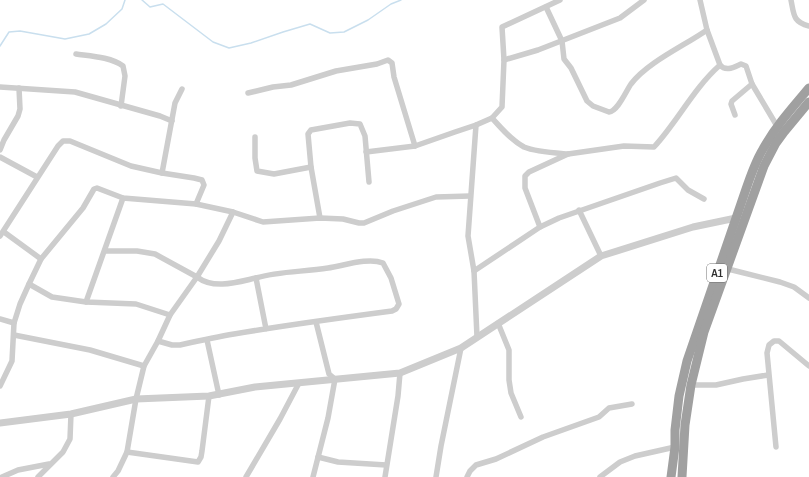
<svg xmlns="http://www.w3.org/2000/svg" width="809" height="477" viewBox="0 0 809 477" font-family="'Archivo Narrow',sans-serif">
  <style>
    .lines { fill: none; stroke-linecap: round; stroke-linejoin: round }
    .stream { stroke: #c9dfee; stroke-width: 1.5 }
    .minor { stroke: #cdcdcd; stroke-width: 5.5 }
    .tertiary { stroke: #cdcdcd; stroke-width: 7 }
    .trunk { stroke: #a0a0a0; stroke-width: 9 }
    .labels { text-anchor: middle; stroke-width: 4; stroke-linejoin: round; paint-order: stroke }
    .shield { fill: #fff; stroke: #6e6e6e; stroke-width: 1 }
    .shield-label { font-size: 11px; font-weight: bold; fill: #303030 }
  </style>
  <rect width="100%" height="100%" fill="#fff"/>
  <g class="lines">
    <g class="stream">
      <polyline points="142,0 150,7 163,4 213,42 229,48 251,43 283,32 310,24 330,33 344,32 368,20 391,4 401,0"/>
      <polyline points="0,46 9,32 20,31 65,39 89,34 106,24 122,9 125,0"/>
    </g>
    <g class="minor">
      <path d="M 700,0 L 707,30 L 720,65 C 726,72 734,67 741,64 L 746,66 L 752,84 L 777,126"/>
      <path d="M 791,0 C 794,15 793,22 809,26"/>
      <path d="M 546,7 L 562,41 L 564,59 L 571,68 L 587,101 L 593,106 L 609,112 C 618,111 626,91 631,84 C 648,62 684,46 707,30"/>
      <path d="M 76,54 C 90,56 111,57 123,66 L 125,76 L 121,106"/>
      <polyline points="504,60 538,50 620,18 644,0"/>
      <polyline points="0,87 75,92 160,116 172,121"/>
      <polyline points="248,93 273,87 291,85 336,71 377,64 388,60 392,63 394,77 415,146"/>
      <polyline points="735,115 731,104 732,101 752,84"/>
      <polyline points="492,118 502,107 504,60 502,27 560,0"/>
      <polyline points="476,125 468,236 474,271 477,337"/>
      <polyline points="255,137 255,158 257,171 274,174 311,167"/>
      <polyline points="0,150 4,140 18,116 20,109 19,88"/>
      <path d="M 366,152 L 415,146 L 455,132 L 476,125 L 492,118 C 501,128 511,140 524,147 C 536,152 556,153 568,154"/>
      <polyline points="0,157 37,177"/>
      <polyline points="162,173 175,103 182,89"/>
      <polyline points="579,210 601,256"/>
      <polyline points="320,218 311,167 308,134 311,130 350,123 360,124 365,136 369,182"/>
      <path d="M 540,227 L 525,188 L 525,176 L 529,172 L 568,154 L 624,146 L 654,147 C 678,121 693,89 720,65"/>
      <polyline points="4,232 41,259"/>
      <polyline points="0,236 58,146 63,141 70,141 131,166 162,173 194,178 202,180 204,185 196,204"/>
      <path d="M 105,251 L 137,251 L 155,254 L 197,277 C 214,290 238,282 256,278"/>
      <polyline points="728,269 780,282 794,287 809,298"/>
      <polyline points="474,271 540,227 559,218 660,183 676,178 688,190 704,199"/>
      <polyline points="29,284 52,297 86,302 136,304 170,315"/>
      <polyline points="86,302 123,198"/>
      <polyline points="0,319 14,323"/>
      <polyline points="498,323 509,350 509,380 511,393 521,417"/>
      <polyline points="14,335 90,350 144,366"/>
      <polyline points="207,340 219,395"/>
      <path d="M 158,341 L 172,345 L 180,345 C 198,341 216,337 234,334 C 286,325 339,318 392,311 L 396,309 L 399,304 L 391,278 L 383,263 C 368,257 343,266 328,268 C 304,272 279,271 256,278 L 266,329"/>
      <polyline points="691,385 716,385 743,379 768,375"/>
      <polyline points="0,386 12,361 14,323 20,304 29,284 41,259 83,208 94,189 97,188 123,198 196,204 233,212 263,222 320,218 343,219 359,223 364,223 393,211 436,197 470,196"/>
      <polyline points="776,447 767,353 769,345 774,341 779,341 809,366"/>
      <polyline points="127,452 198,462 201,457 202,451 209,396"/>
      <polyline points="318,457 338,462 386,465"/>
      <polyline points="2,477 18,470 49,464"/>
      <polyline points="38,477 63,452 70,439 71,414"/>
      <polyline points="113,477 118,471 127,452 136,399 144,366 158,341 170,315 197,277 219,241 233,212"/>
      <polyline points="246,477 280,419 299,383"/>
      <polyline points="313,477 328,418 335,379 329,374 316,322"/>
      <polyline points="385,477 398,396 400,373"/>
      <polyline points="436,477 441,446 461,348"/>
      <polyline points="467,477 470,471 476,465 496,459 543,437 599,417 609,408 632,404"/>
      <polyline points="600,477 620,462 635,456 675,447"/>
    </g>
    <polyline class="tertiary" points="0,423 71,414 136,399 209,396 255,387 400,373 461,348 601,256 693,227 736,218"/>
    <g class="trunk">
      <path d="M 671,477 L 675,447 L 675,430 L 679,396 L 687,361 L 745,192 C 750,177 755,162 763,149 C 775,127 793,107 809,88"/>
      <polyline points="682,477 685,425 691,385 704,332 764,166 776,143 784,132 809,102"/>
    </g>
  </g>
  <g class="labels">
    <rect class="shield" x="707" y="264" width="20" height="18" rx="3"/>
    <g class="shield-label">
      <text x="717" y="277">A1</text>
    </g>
  </g>
</svg>
